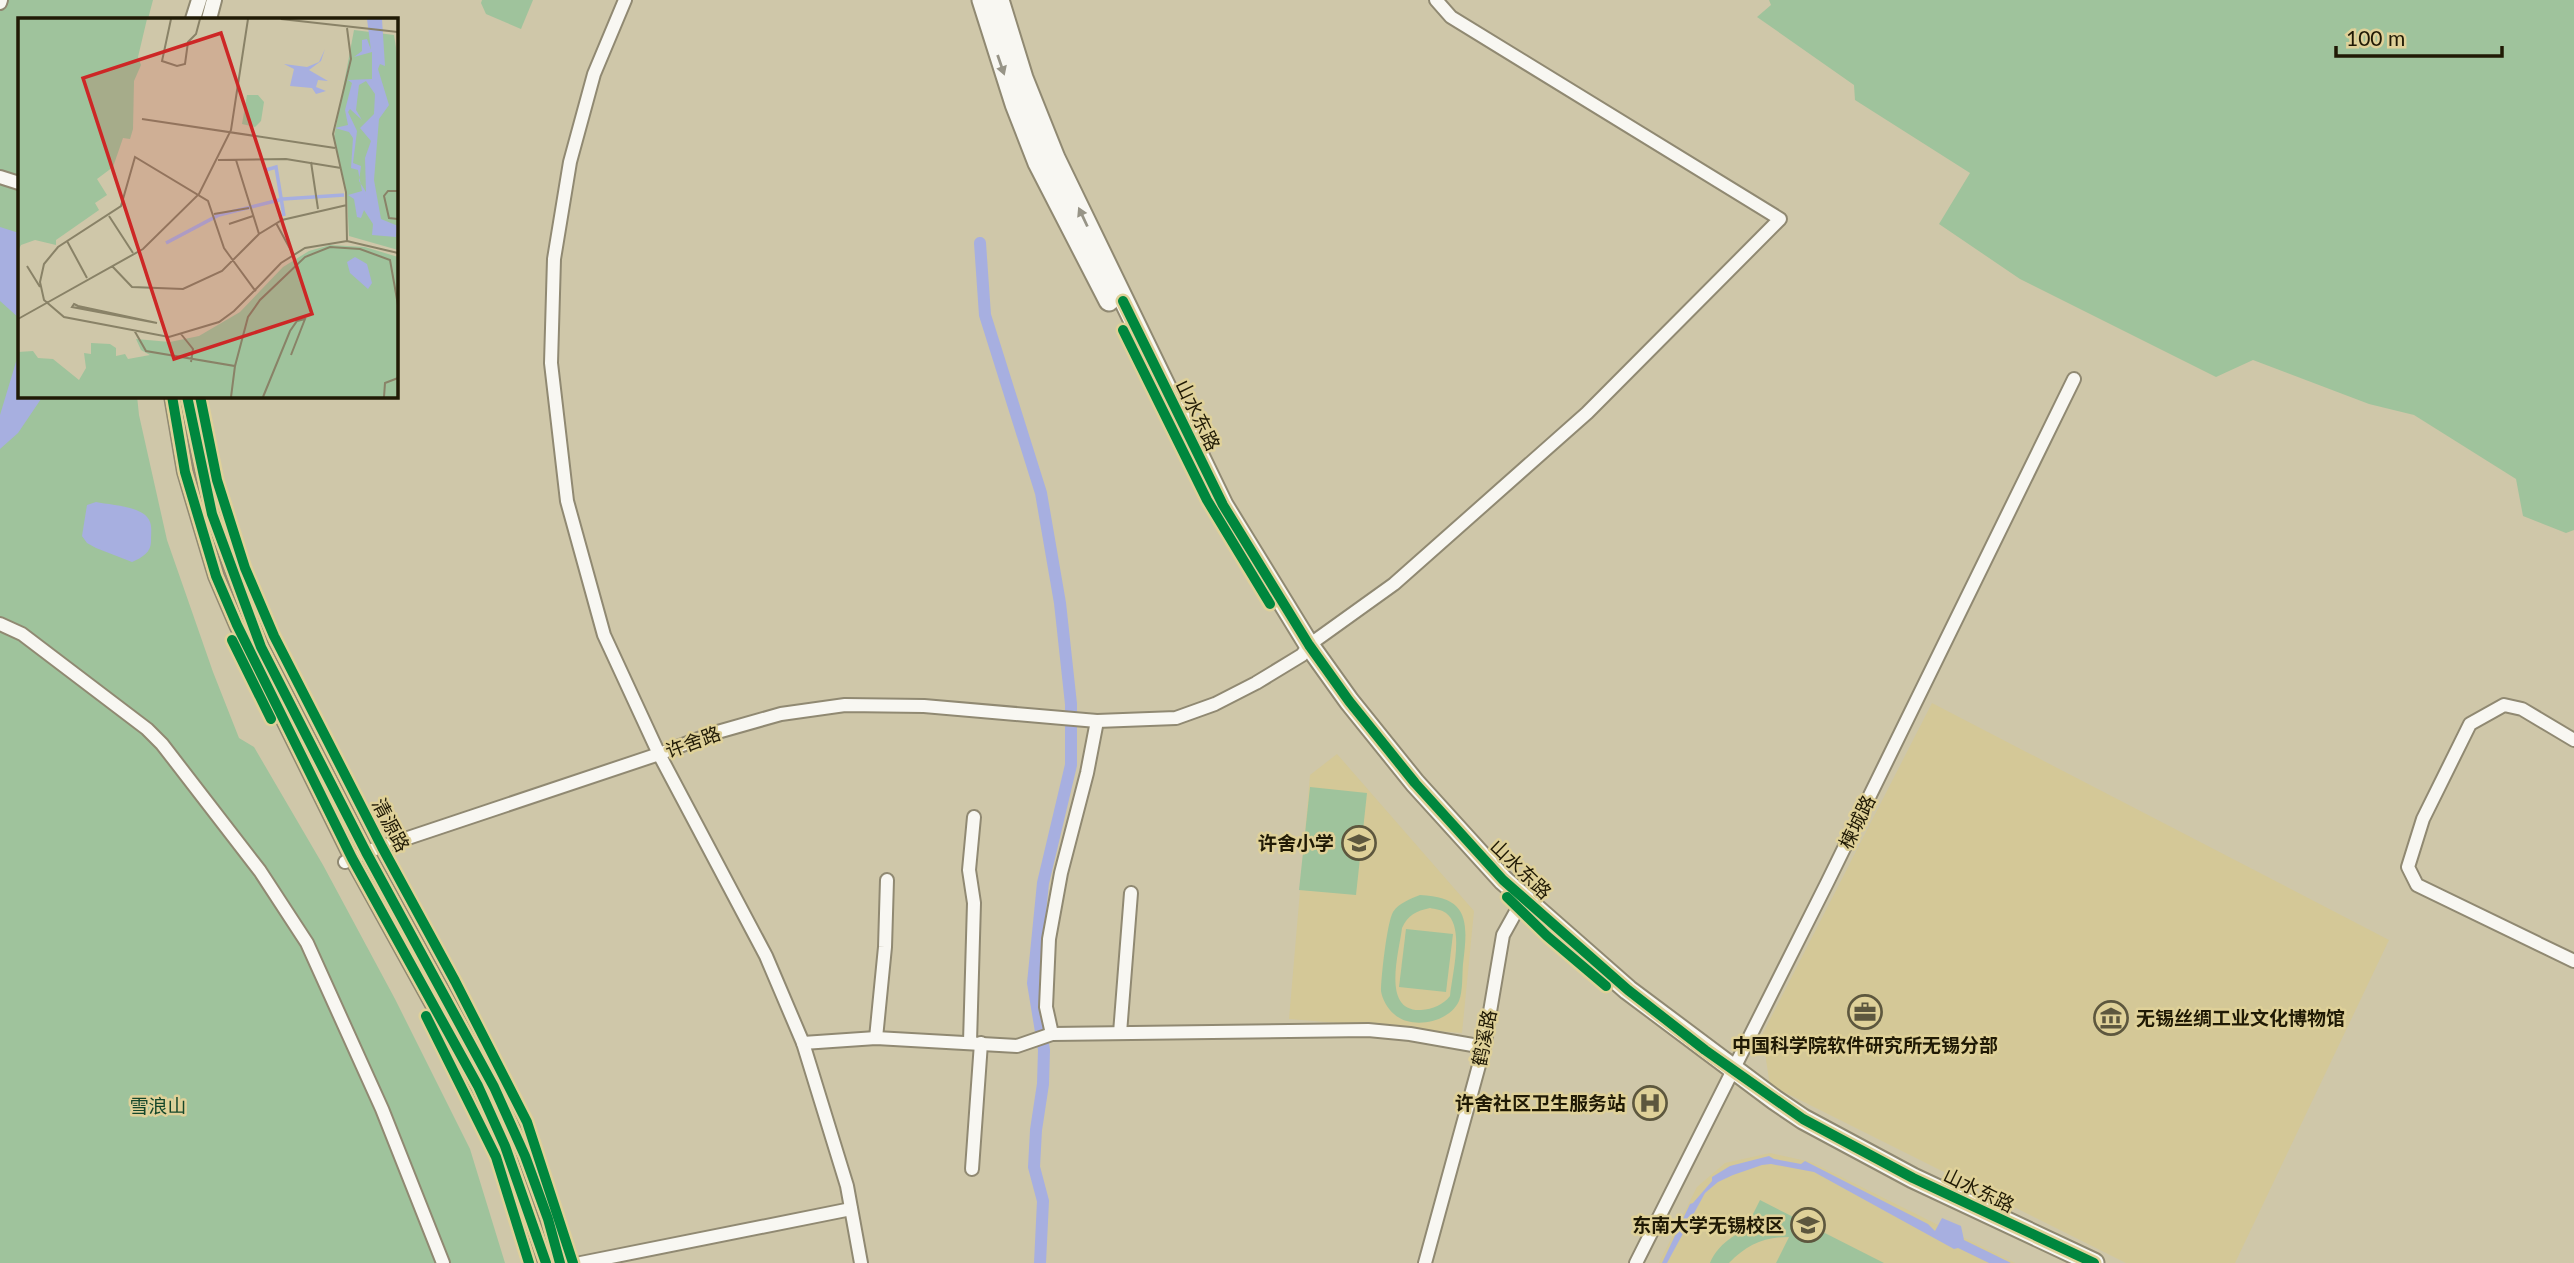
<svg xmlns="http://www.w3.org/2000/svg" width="2574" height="1263" viewBox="0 0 2574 1263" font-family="Lato,'Noto Sans SC',sans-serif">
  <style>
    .built { fill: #d4c897 }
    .green { fill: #9fc39c; fill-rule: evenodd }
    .water { fill: #a7afe0 }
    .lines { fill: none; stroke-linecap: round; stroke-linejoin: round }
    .canal { stroke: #a7afe0; stroke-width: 12 }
    .minor-casing { stroke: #908972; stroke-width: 16 }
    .tertiary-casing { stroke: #908972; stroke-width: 18 }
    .trunk-casing { stroke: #908972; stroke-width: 23 }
    .minor { stroke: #f8f7f2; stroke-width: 12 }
    .tertiary { stroke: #f8f7f2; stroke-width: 14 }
    .trunk { stroke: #f8f7f2; stroke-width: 19 }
    .cycleway-casing { stroke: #dfd199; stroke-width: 15 }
    .cycleway { stroke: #00873e; stroke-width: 10 }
    .oneway { fill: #979487 }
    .labels { text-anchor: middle; stroke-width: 5; stroke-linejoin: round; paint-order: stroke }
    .street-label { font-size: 19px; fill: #201a05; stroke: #dfd199 }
    .poi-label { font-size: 19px; font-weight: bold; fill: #201a05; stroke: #dfd199; text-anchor: end }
    .park-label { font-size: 19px; fill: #15472b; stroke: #dfd199 }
    .inset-river { fill: none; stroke: #a7afe0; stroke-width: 3.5 }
    .inset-road { fill: none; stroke: #898267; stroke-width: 2 }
    .view { fill: #cd2726; fill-opacity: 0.15; stroke: #cd2726; stroke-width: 3.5 }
    .inset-edge { fill: none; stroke: #201a05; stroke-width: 3.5 }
  </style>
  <rect width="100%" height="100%" fill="#cfc7a9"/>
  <g class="built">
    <polygon points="1932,703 2389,940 2235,1263 2126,1263 1770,1085 1762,1035"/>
    <polygon points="1337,754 1474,911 1462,1033 1289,1019 1310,775"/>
    <polygon points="1770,1153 1811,1162 2015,1263 1659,1263 1697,1187 1725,1163"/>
  </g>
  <g class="green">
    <polygon points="0,0 153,0 148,19 19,19 19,396 137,396 139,415 167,540 213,672 239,738 254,747 323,865 395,999 470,1149 505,1263 0,1263"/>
    <polygon points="482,0 533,0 521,29 486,14 481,3"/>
    <polygon points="1769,0 2574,0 2574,530 2566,533 2523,516 2516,479 2414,415 2369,404 2253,360 2216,377 2020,279 1939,224 1970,173 1855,100 1854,85 1757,17 1771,5"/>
    <polygon points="1310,787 1367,793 1356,895 1299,890"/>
    <path d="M 1420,895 C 1470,897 1468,923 1463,964 C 1462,975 1463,991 1459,1001 C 1449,1023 1411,1030 1394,1014 C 1388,1009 1382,999 1381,991 C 1381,978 1387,922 1393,912 C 1399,903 1410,899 1420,895 ZM 1430,908 C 1435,909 1442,910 1446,913 C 1465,927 1452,975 1450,996 C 1443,1005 1433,1009 1421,1010 C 1381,1012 1399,953 1402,928 C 1408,915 1416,911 1430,908 Z"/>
    <polygon points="1406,929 1453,934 1446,992 1399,987"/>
    <path d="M 1760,1200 L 1884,1263 L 1776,1263 L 1789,1237 C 1763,1237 1747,1245 1729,1263 L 1710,1263 C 1719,1241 1742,1230 1763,1222 L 1752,1216 Z"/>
  </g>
  <g class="water">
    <polygon points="0,227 19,233 19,318 0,301"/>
    <polygon points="19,352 19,396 43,396 18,433 0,449 0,415"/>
    <path d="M 96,502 C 110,505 145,506 150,522 C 152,527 151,534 151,539 C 152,552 143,557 132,562 L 96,548 L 87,543 L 82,536 L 87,505 Z"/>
    <polygon points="1769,1156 1774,1159 1801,1164 1805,1161 1928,1224 1935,1231 1942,1218 1961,1226 1964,1240 2011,1263 1989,1263 1958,1248 1954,1249 1814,1172 1771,1164 1762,1165 1733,1175 1718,1182 1705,1193 1667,1263 1662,1263 1690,1204 1693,1203 1712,1181 1712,1177 1730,1166"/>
  </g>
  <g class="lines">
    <polyline class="canal" points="980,243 985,315 1041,493 1060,603 1071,704 1071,765 1043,883 1033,983 1044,1050 1043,1084 1036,1130 1034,1167 1043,1201 1040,1263"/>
    <g class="minor-casing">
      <g id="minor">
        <polyline points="625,0 594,74 570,162 554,259 551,363 567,501 604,635 659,754 766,956 803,1043 847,1186 861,1263"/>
        <polyline points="0,3 1,0"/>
        <polyline points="0,177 19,183"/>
        <polyline points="0,624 22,634 147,729 162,744 260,871 307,943 382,1109 443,1263"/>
        <polyline points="2574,740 2522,709 2504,705 2470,724 2423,819 2408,867 2417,885 2574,961"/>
        <polyline points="345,862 366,852 659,754 714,733 781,714 845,705 924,706 1097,721 1176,718 1215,704 1256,683 1302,655 1309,645 1394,584 1587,413 1780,219 1451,17 1436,0"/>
        <polyline points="1120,1033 1131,893"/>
        <polyline points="1052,1034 1046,1007 1049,939 1061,873 1087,773 1097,721"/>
        <polyline points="876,1038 885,947 887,880"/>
        <polyline points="970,1042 974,903 969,870 974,817"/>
        <polyline points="803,1043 876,1038 1017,1046 1052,1034 1368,1030 1410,1034 1484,1047"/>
        <polyline points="972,1169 981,1043"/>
        <polyline points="581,1263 851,1209"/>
        <polyline points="1425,1263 1484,1047 1503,935 1518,908 1528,901"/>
        <polyline points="1636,1263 1827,883 2074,379"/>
      </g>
    </g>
    <g class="tertiary-casing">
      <g id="tertiary">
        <polyline points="193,19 199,0"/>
        <polyline points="209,19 214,0"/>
        <polyline points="172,396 185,472 216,576 237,625 352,858 478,1086 505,1146 546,1263"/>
        <polyline points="187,396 212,514 261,647 366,852 494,1087 525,1156 548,1219 560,1263"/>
      </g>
    </g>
    <g class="trunk-casing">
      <g id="trunk">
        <polyline points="982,0 1015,104 1038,163 1109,301"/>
        <polyline points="999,0 1023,78 1055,158 1223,505 1309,645 1349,701 1415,783 1503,880 1628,990 1775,1100 1803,1119 1913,1178 2094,1263"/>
      </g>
    </g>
    <use href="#minor" class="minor"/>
    <use href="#tertiary" class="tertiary"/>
    <use href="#trunk" class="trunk"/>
    <g class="cycleway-casing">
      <g id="cycleway">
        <polyline points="1123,301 1223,505 1309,645 1349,701 1415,783 1503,880 1628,990 1705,1050 1803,1119 1913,1178 2094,1263"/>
        <polyline points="1123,330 1207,500 1270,604"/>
        <polyline points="172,396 185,472 216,576 237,625 352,858 478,1086 505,1146 546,1263"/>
        <polyline points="187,396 212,514 261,647 366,852 494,1087 525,1156 548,1219 560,1263"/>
        <polyline points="200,396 217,480 245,568 274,636 382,847 455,981 527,1122 573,1263"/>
        <polyline points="232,640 271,719"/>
        <polyline points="1507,897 1547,936 1606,986"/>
        <polyline points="426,1016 496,1157 529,1263"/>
      </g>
    </g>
    <use href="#cycleway" class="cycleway"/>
  </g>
  <defs><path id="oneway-solid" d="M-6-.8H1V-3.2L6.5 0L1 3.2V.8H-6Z" transform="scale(1.75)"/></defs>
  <g class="oneway">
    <use href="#oneway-solid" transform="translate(1001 65) rotate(71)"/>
    <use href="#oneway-solid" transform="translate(1083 217) rotate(-115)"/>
  </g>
  <defs>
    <g id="school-ring" transform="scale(1.75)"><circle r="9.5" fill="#dfd199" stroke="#5d573e" stroke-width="1.5"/><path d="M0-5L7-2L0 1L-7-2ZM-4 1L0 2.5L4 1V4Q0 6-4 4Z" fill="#5d573e"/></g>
    <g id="office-ring" transform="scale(1.75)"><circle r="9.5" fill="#dfd199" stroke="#5d573e" stroke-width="1.5"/><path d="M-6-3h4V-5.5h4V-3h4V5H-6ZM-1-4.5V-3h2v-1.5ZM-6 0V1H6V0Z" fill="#5d573e"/></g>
    <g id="museum-ring" transform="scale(1.75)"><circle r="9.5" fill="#dfd199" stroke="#5d573e" stroke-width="1.5"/><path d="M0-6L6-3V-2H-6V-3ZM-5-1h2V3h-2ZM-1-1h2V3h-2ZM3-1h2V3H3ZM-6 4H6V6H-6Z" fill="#5d573e"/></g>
    <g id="hospital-ring" transform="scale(1.75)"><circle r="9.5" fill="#dfd199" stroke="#5d573e" stroke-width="1.5"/><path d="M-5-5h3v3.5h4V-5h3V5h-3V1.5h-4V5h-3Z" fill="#5d573e"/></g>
    <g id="university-ring" transform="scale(1.75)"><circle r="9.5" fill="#dfd199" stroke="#5d573e" stroke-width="1.5"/><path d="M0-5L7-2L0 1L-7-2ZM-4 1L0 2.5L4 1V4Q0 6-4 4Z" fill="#5d573e"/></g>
  </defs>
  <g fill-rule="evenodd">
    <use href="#school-ring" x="1359" y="843"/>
    <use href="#office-ring" x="1865" y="1012"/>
    <use href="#museum-ring" x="2111" y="1018"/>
    <use href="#hospital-ring" x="1650" y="1103"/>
    <use href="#university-ring" x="1808" y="1225"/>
  </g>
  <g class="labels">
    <g class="street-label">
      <text transform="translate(1198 415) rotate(64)" y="7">山水东路</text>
      <text transform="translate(693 742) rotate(-20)" y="7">许舍路</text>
      <text transform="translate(1857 822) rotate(-64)" y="7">楝城路</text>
      <text transform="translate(391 825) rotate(62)" y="7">清源路</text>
      <text transform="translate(1521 869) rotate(44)" y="7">山水东路</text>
      <text transform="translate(1484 1038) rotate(-79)" y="7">鹤溪路</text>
      <text transform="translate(1979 1190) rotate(26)" y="7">山水东路</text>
    </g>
    <g class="poi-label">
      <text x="1334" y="850">许舍小学</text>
      <text x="2136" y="1025" text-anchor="start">无锡丝绸工业文化博物馆</text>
      <text x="1865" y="1052" text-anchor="middle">中国科学院软件研究所无锡分部</text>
      <text x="1626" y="1110">许舍社区卫生服务站</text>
      <text x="1784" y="1232">东南大学无锡校区</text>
    </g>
    <g class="park-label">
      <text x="158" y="1113">雪浪山</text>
    </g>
  </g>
  <g transform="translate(18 18)">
    <rect width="380" height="380" fill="#cfc7a9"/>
    <path d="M 0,1 L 129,1 L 120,39 L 123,47 L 116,63 L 115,111 L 112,121 L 105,120 L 95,149 L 79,161 L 89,177 L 77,185 L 81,192 L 38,222 L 38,227 L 17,222 L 3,227 L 0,233 ZM 336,12 L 376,17 L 380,42 L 380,232 L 331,218 L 329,178 L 316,119 ZM 229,77 L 240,77 L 246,84 L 243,103 L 237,109 L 224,106 ZM 312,227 L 347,229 L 380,239 L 380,379 L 0,379 L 0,334 L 15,333 L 20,340 L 35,341 L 61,362 L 68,350 L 66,335 L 73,336 L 73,325 L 92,326 L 98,330 L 98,338 L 107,336 L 110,341 L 132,337 L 123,332 L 118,321 L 152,324 L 181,318 L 222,294 L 265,249 L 291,233 Z" fill="#9fc39c"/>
    <path d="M 349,1 L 364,1 L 367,48 L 362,46 L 360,51 L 371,87 L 361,101 L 356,162 L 363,201 L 380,208 L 378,219 L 354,217 L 355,206 L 346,192 L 343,200 L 339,199 L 336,181 L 330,177 L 344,173 L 340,152 L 333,150 L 335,120 L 331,114 L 317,110 L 330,107 L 327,92 L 334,65 L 330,62 L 354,61 L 354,34 L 336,39 L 344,33 L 344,22 L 349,21 L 353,32 ZM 348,63 L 357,76 L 356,96 L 342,110 L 353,123 L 347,140 L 348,174 L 341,163 L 343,148 L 335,145 L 339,113 L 330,94 L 332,91 L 344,102 L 338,92 L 341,67 ZM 307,31 L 303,43 L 291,52 L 310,63 L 300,62 L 298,69 L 308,73 L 298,76 L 294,70 L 272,68 L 276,51 L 266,46 L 289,49 L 301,44 ZM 337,239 L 349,246 L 354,265 L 350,271 L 332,255 L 329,244 Z" fill="#a7afe0" fill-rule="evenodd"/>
    <path class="inset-river" d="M 248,152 L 258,149 L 266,198M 148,225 L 201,197 L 265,181 L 326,177"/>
    <path class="inset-road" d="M 153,1 L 144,43 L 159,48 L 167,46 L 170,24 L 178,16 L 182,1M 263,1 L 380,14M 329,10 L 333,41 L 315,116 L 328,174 L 329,223M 124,101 L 317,130M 200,142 L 268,141 L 323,150M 218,142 L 241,216M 293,144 L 300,191M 380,173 L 370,173 L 366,178 L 371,200 L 380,201M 196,196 L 231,190M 91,198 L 115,235M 258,205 L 276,238M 211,206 L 235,198M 49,223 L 69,260M 9,248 L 22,269M 94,248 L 114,269 L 165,271 L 204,253 L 241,216 L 264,202 L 329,187M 238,273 L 236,271 L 211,237 L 206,230 L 190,183 L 117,139 L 103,188 L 40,229 L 26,246 L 22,264 L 26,282 L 46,299 L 151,319 L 201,304 L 216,293 L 237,272 L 263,245 L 287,230 L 329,223 L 380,235M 56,286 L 60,288 L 139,305 L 54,289 ZM 0,301 L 125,231 L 181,176 L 213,112 L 230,1M 116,312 L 128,333 L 217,348 L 230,299 L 242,282 L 287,239 L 312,229 L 342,231 L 372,242 L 380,287M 163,316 L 175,331 L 173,344M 213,379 L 217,348M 245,379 L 272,313 L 279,303 L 287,301 L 273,337M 366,379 L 367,365 L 380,360"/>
    <path class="view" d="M 203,15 L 294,296 L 156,341 L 65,60 Z"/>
    <rect width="380" height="380" class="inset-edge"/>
  </g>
  <path d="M2336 46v10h166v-10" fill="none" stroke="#201a05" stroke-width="3.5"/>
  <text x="2346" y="46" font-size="21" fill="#201a05" stroke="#dfd199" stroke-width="5" paint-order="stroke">100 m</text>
</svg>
